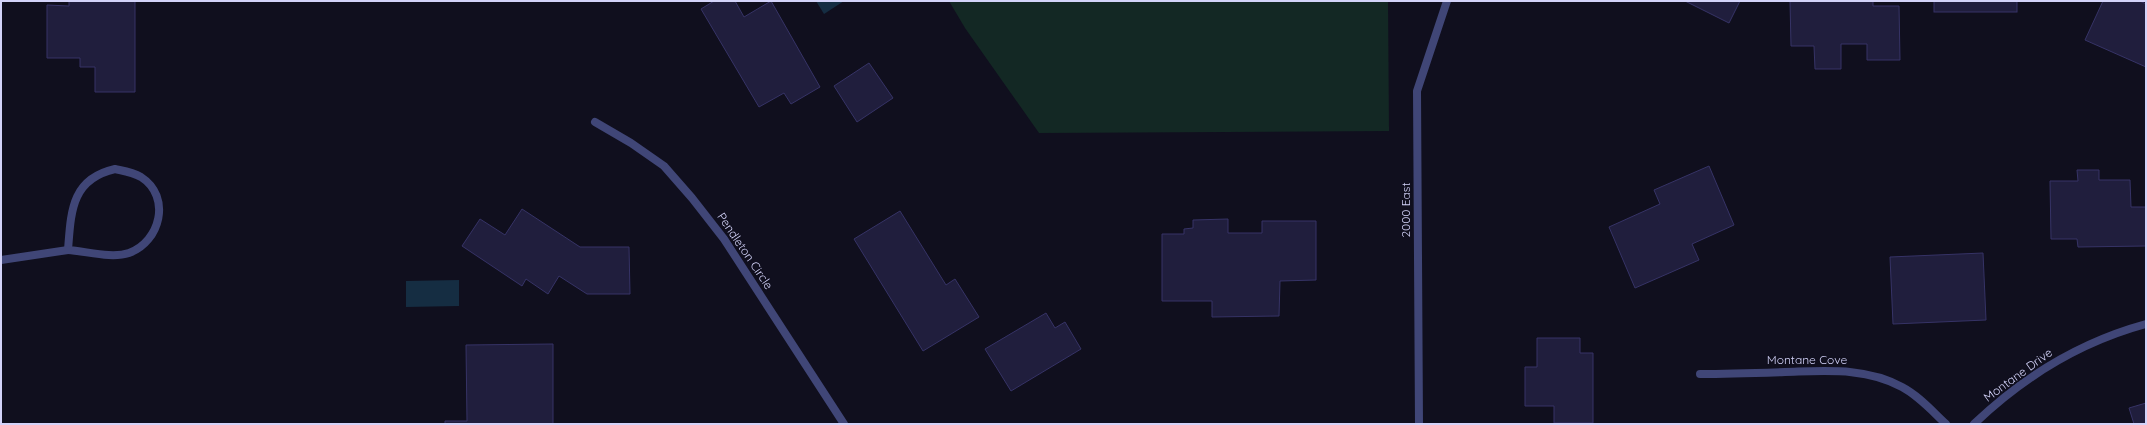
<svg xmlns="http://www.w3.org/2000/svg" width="2147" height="425" viewBox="0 0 2147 425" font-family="Quicksand,sans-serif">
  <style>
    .green { fill: #132824 }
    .water { fill: #152d42 }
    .building { fill: #201e3d; stroke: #363366 }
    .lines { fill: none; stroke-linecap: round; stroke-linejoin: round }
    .street { stroke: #404677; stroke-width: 8 }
    .labels { text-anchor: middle; stroke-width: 3; stroke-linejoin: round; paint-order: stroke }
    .street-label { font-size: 12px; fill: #d3d3f9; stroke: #100f1e }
  </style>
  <rect width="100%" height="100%" fill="#100f1e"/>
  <polygon class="green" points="949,1 1388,1 1389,131 1039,133 965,28"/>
  <g class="water">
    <polygon points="816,1 844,1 824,14"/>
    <polygon points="459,280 459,306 406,307 406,281"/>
  </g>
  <g class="building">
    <polygon points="69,1 135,1 135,92 95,92 95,67 80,67 80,58 47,58 47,5 69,6"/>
    <polygon points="714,1 735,1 744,17 771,1 820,87 791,104 784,93 759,107 701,9"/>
    <polygon points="1685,1 1740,1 1729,23"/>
    <polygon points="1790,1 1873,1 1873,6 1899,6 1900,60 1867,60 1867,44 1841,44 1841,69 1815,69 1814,46 1791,46"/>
    <rect x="1934" y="1" width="83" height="11"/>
    <polygon points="2103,1 2140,1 2146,4 2146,67 2085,40"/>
    <polygon points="869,63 893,98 857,122 834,86"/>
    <polygon points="1709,166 1734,225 1692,244 1699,260 1635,288 1609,227 1660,204 1654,190"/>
    <polygon points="2077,170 2099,170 2099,180 2130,180 2131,207 2146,207 2146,246 2078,247 2077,239 2051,239 2050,181 2078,181"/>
    <polygon points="522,209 580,247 629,247 630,294 587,294 559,276 548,294 526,279 522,286 462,246 480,219 505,235"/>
    <polygon points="900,211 946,285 955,279 979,317 923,351 854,239"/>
    <polygon points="1228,219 1228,233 1262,233 1262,221 1316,221 1316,280 1280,281 1279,316 1212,317 1212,301 1162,301 1162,234 1184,234 1184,229 1193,228 1193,220"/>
    <polygon points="1983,253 1986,320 1893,324 1890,257"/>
    <polygon points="1046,313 1055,328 1065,322 1081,349 1011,391 985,349"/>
    <polygon points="1537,338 1580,338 1580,353 1593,353 1593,423 1554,423 1554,406 1525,406 1525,367 1537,367"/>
    <polygon points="553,344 553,424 445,424 445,421 467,421 466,345"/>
    <polygon points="2146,403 2146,424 2134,424 2129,408"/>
  </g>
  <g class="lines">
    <g class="street">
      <polyline points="595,122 631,143 664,166 692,198 724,239 844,424"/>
      <path d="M 115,169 C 124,171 132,172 141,177 C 172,197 160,242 129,253 C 111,259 86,251 68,250 C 71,212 71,179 115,169 Z"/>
      <polyline points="1,260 68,250"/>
      <path d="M 1700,374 C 1728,374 1757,373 1785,372 C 1825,371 1866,367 1902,387 C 1919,396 1932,411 1946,424"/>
      <polyline points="1419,424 1417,91 1447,1"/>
      <path d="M 1974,424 C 2023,377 2080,342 2146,324"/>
    </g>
  </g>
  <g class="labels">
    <g class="street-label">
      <text transform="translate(1406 210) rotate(-90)" y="4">2000 East</text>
      <text transform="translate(745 251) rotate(56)" y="4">Pendleton Circle</text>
      <text x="1807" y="364">Montane Cove</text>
      <text transform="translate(2018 375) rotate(-36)" y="4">Montane Drive</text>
    </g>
  </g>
  <rect width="2147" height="425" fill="none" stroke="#d3d3f9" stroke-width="4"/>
</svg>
